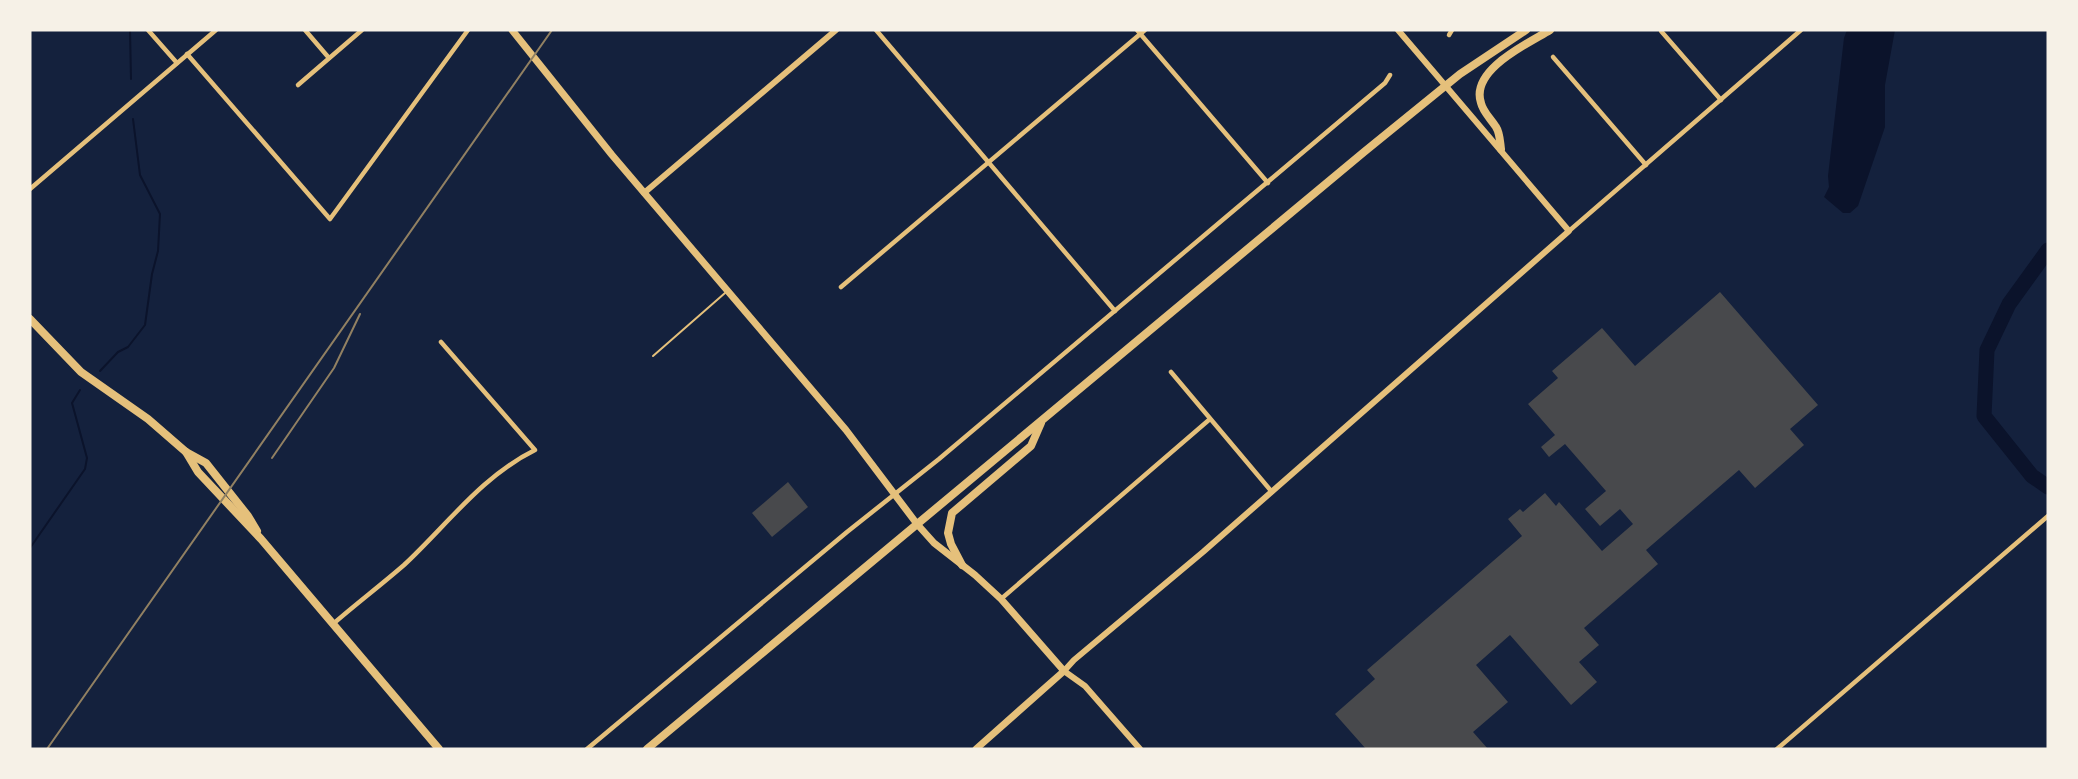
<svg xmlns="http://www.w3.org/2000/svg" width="2078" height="779" viewBox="0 0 2078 779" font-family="Lato,sans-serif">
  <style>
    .water { fill: #0b132b }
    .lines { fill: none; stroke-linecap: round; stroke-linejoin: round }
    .stream { stroke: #0b132b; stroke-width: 2 }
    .river { stroke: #0b132b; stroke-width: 15 }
    .building { fill: #48494c }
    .service { stroke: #e5c07b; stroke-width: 2 }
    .minor { stroke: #e5c07b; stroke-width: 4.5 }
    .tertiary { stroke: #e5c07b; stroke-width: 6 }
    .secondary { stroke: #e5c07b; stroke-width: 7 }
    .primary { stroke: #e5c07b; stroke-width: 8 }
    .trunk { stroke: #e5c07b; stroke-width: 8 }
    .rail { stroke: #918062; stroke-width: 2 }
  </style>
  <rect width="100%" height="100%" fill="#14213d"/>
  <polygon class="water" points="1847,30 1895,30 1885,85 1885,127 1858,206 1850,213 1843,213 1824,197 1829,187 1828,176 1844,38"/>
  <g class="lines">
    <g class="stream">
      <polyline points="130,30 131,79"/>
      <polyline points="100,371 118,352 128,347 145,325 152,274 158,251 160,214 140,175 133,119"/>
      <polyline points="30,548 85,469 87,458 72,403 80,390"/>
    </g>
    <polyline class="river" points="2048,250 2009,304 1987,350 1984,416 2032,476 2048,487"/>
  </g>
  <g class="building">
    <polygon points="1720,292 1818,405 1790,429 1804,445 1755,488 1739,470 1646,550 1658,564 1584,628 1599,645 1579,662 1597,682 1571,705 1510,635 1476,665 1508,702 1473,732 1488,749 1366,749 1335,714 1375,679 1367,670 1522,536 1508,519 1520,509 1523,512 1545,493 1556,506 1559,502 1602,551 1633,524 1620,509 1600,526 1585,509 1606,491 1565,444 1549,457 1541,447 1555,435 1528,404 1558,378 1552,371 1602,328 1635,366"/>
    <polygon points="788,482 808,507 772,537 752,513"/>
  </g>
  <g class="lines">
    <polyline class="service" points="653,356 725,293"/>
    <g class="minor">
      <polyline points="148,30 177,63"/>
      <polyline points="305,30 329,58"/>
      <polyline points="876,30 1115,311"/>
      <polyline points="1137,30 1268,183"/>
      <polyline points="1661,31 1721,100"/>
      <polyline points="1449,35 1452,30"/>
      <polyline points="187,54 330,219 468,30"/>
      <polyline points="1553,57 1646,165"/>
      <polyline points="298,85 362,30"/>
      <polyline points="30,189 216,30"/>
      <polyline points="1569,231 1801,30"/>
      <polyline points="841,287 1145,30"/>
      <polyline points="1171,372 1272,492"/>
      <polyline points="1001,599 1210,419"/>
      <path d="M 333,624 C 356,604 381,585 404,565 C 446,526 482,476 535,450 L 441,342"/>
      <polyline points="587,749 847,532 939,459 1385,83 1390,75"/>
      <polyline points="1777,749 2048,516"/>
    </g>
    <g class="tertiary">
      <polyline points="644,193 836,30"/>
      <polyline points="1140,749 1085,686 1064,671 1074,660 1203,552 1569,231 1398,30"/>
    </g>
    <polyline class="secondary" points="512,30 612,155 846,430 917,524 934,543 975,575 1001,599 1064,671 976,749"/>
    <g class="primary">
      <polyline points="30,319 81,372 148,419 186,452 206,463 248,516 257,531"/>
      <polyline points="186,452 198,472 261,539 439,749"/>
    </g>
    <g class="trunk">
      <path d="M 1501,149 C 1500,142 1500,133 1496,127 C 1491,119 1483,112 1481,103 C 1470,70 1527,44 1550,30"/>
      <polyline points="962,565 951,544 948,533 952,513 1031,446 1041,423"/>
      <polyline points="647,749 1364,152 1460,74 1526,30"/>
    </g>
    <g class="rail">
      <polyline points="272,458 334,368 360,314"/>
      <polyline points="47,749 552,30"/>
    </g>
  </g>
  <rect width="2078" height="779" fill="none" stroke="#f6f1e7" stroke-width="63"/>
</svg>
